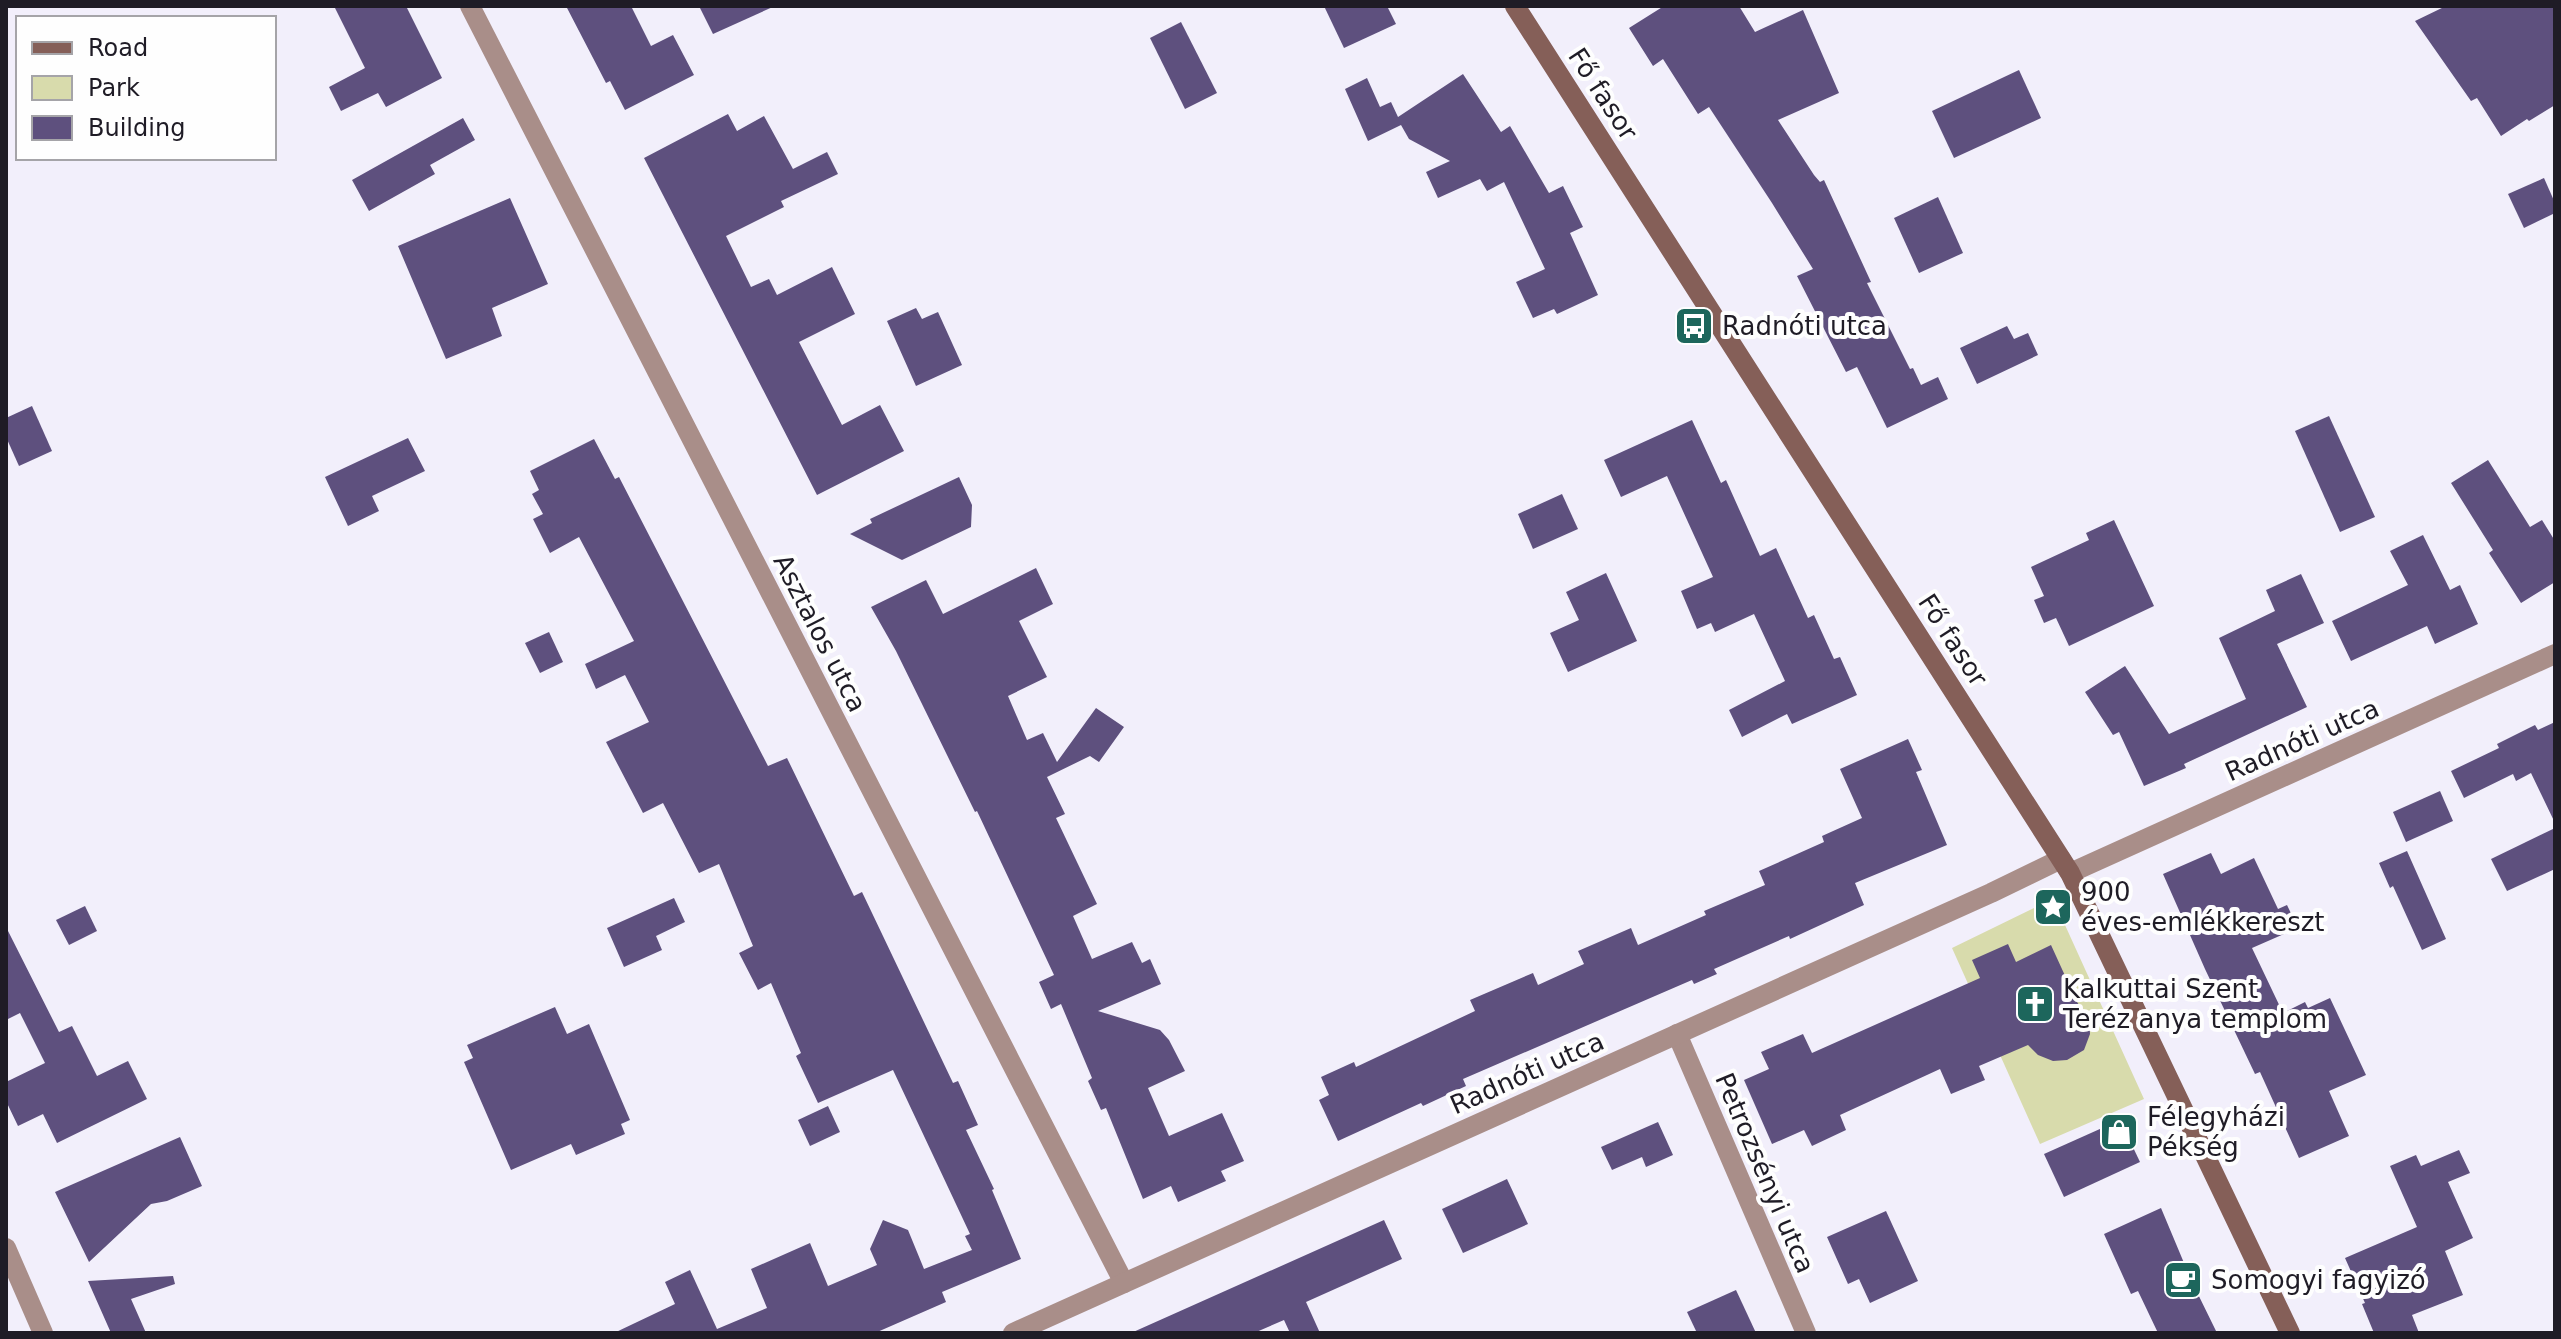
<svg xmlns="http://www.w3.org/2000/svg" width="2561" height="1339" viewBox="0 0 2561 1339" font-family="'DejaVu Sans',sans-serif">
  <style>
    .green { fill: #d8dbac }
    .building { fill: #5e507e }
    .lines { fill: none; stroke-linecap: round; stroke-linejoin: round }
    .street { stroke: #a98e89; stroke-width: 20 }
    .secondary { stroke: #855f58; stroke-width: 20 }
    .labels { text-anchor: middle; stroke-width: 8; stroke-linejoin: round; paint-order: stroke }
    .street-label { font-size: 26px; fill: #1f1c26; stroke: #fefefe }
    .poi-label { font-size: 26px; fill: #1f1c26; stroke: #fefefe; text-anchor: start }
  </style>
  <rect width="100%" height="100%" fill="#f2effb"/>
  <polygon class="green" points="2042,904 2050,912 2060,914 2144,1099 2040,1144 1952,948"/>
  <g class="building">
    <polygon points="334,6 406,6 442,78 386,107 378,93 341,111 329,87 365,68"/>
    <polygon points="566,6 631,6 651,46 673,35 694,75 625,110 610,81 606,83"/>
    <polygon points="699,6 775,6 713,34"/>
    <polygon points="1324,6 1387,6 1396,24 1344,48"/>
    <polygon points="1664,6 1739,6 1755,32 1803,10 1839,93 1778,120 1814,175 1820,182 1824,180 1871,282 1867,283 1910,369 1913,368 1921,385 1938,377 1948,399 1887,428 1857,367 1846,372 1797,276 1813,269 1772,203 1709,107 1698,114 1663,59 1653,66 1629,28"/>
    <polygon points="2446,6 2555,6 2555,105 2529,121 2527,119 2501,136 2477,98 2471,101 2415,21"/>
    <polygon points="1181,22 1217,93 1185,109 1150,38"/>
    <polygon points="2019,70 2041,118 1954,158 1932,111"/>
    <polygon points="1463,74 1501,132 1510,126 1549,193 1563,186 1583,227 1570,233 1598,295 1557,314 1554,309 1533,318 1516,282 1545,269 1504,182 1487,191 1480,179 1438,198 1426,172 1450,161 1409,139 1401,125 1368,141 1345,89 1367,78 1380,107 1391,102 1398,117"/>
    <polygon points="728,114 737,131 764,116 793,169 827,152 838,174 781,201 784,207 726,236 751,287 769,279 777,295 832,267 855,314 799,342 842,425 880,405 904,451 817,495 644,158"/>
    <polygon points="463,118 475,140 430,165 435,174 369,211 352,180"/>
    <polygon points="2544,178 2555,203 2555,213 2524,228 2508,194"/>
    <polygon points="1938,197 1963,253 1919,273 1894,218"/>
    <polygon points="510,198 548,284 492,308 502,336 446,359 398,246"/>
    <polygon points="916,308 922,319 938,312 962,365 916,386 887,321"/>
    <polygon points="2007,326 2014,339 2028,333 2038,355 1977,384 1960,348"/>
    <polygon points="32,406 52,451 19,466 6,437 6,418"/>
    <polygon points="2329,416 2375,517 2340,532 2295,431"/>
    <polygon points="1692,420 1721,483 1726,480 1760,556 1776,548 1808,618 1814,615 1834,659 1840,657 1857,695 1792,724 1787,714 1742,737 1729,710 1785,681 1754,614 1715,632 1711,623 1697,629 1681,591 1713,577 1667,476 1621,497 1604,460"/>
    <polygon points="408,438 425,471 372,496 379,511 348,526 325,477"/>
    <polygon points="594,439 615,479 619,477 768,766 787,758 854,896 862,892 953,1083 958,1081 978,1125 966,1130 994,1189 992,1190 1021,1259 942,1292 946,1302 875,1333 614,1333 675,1304 665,1282 690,1270 717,1329 767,1308 751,1269 810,1243 828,1286 877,1265 870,1249 883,1220 908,1230 924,1269 972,1250 965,1236 970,1234 893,1070 818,1103 796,1056 801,1053 771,983 758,990 739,953 753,946 719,864 699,873 663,803 643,813 606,742 649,722 625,675 596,689 585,664 634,641 579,537 550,553 533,519 543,514 532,494 539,490 530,471"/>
    <polygon points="2488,460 2530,527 2542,520 2555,541 2555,582 2521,603 2489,553 2493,550 2451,483"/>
    <polygon points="959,477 972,505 971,527 902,560 850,534 872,523 870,519"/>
    <polygon points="1562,494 1578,529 1533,549 1518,514"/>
    <polygon points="2114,520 2154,606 2069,646 2056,618 2044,623 2034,600 2044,596 2031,567 2089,540 2086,533"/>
    <polygon points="2423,535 2450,590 2460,585 2478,624 2435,644 2427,626 2351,661 2332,621 2408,585 2390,551"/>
    <polygon points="1036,568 1053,604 1019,621 1047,677 1008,696 1027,740 1043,733 1057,762 1096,708 1124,727 1099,762 1090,756 1047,777 1065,814 1056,818 1097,904 1073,916 1092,959 1132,942 1142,963 1150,959 1161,984 1098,1011 1160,1030 1169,1040 1185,1071 1148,1088 1169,1136 1222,1113 1244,1161 1221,1171 1226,1181 1178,1202 1171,1186 1143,1199 1106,1108 1101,1110 1088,1081 1092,1078 1061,1004 1051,1009 1039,982 1054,975 977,811 975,812 896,651 871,607 926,580 943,614"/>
    <polygon points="1606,573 1637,641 1568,672 1550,633 1579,620 1566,592"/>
    <polygon points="2301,574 2324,623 2277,644 2307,707 2184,764 2186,768 2144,786 2119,732 2113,735 2085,692 2125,666 2169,734 2246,699 2219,638 2275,611 2266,590"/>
    <polygon points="549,632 563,662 540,673 525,643"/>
    <polygon points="2555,722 2555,823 2531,773 2516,781 2513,774 2464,798 2451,771 2499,748 2497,744 2535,725 2538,730"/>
    <polygon points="1908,739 1922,770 1916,772 1947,845 1855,883 1864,905 1790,939 1789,936 1714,969 1717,974 1694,984 1692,980 1463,1079 1466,1086 1423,1106 1421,1103 1338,1141 1319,1100 1329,1095 1321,1077 1354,1062 1356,1067 1475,1011 1470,1000 1533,973 1538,985 1584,964 1578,951 1631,928 1638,945 1706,915 1704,911 1765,885 1759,871 1824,842 1822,836 1862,818 1840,769"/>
    <polygon points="2440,791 2453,821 2406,842 2393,812"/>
    <polygon points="2555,828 2555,869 2507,891 2491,859"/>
    <polygon points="2407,851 2446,939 2422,950 2393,886 2390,888 2379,863"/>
    <polygon points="2211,853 2221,874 2254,858 2278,909 2287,905 2298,928 2252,948 2283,1013 2305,1002 2308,1008 2330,998 2366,1075 2329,1091 2349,1136 2299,1158 2260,1072 2255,1074 2205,969 2163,874"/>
    <polygon points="674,898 685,922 656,936 662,950 624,967 607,928"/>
    <polygon points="85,906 97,931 69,945 56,920"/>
    <polygon points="6,927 59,1032 72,1026 97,1076 128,1061 147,1099 57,1143 43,1114 18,1126 6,1101 6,1082 45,1063 20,1013 6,1020"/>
    <polygon points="2008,944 2016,962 2051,945 2077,1002 2089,1019 2090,1034 2084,1050 2067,1060 2053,1061 2038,1055 2028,1045 1979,1066 1985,1080 1951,1094 1940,1069 1840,1115 1846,1130 1812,1146 1804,1130 1772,1144 1744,1080 1769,1069 1761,1052 1803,1034 1812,1053 1980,978 1972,960"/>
    <polygon points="555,1007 567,1034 589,1024 630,1120 621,1124 625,1134 576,1155 571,1144 511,1170 464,1062 473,1058 467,1045"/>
    <polygon points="828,1106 840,1132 810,1146 798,1120"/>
    <polygon points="2120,1120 2140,1162 2064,1197 2044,1154"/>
    <polygon points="1658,1122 1673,1155 1646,1167 1642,1157 1612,1170 1601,1147"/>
    <polygon points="180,1137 202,1186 167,1201 151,1204 89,1262 55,1192"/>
    <polygon points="2459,1150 2470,1173 2448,1182 2473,1238 2445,1251 2463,1295 2412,1315 2419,1333 2374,1333 2362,1304 2365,1303 2345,1258 2417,1227 2390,1166 2416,1155 2421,1166"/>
    <polygon points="1507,1179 1528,1224 1463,1253 1442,1209"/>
    <polygon points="2161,1208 2192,1282 2217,1333 2158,1333 2138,1291 2131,1294 2104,1234"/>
    <polygon points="1886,1211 1918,1281 1870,1303 1859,1279 1848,1284 1827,1237"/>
    <polygon points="1384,1220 1402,1259 1306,1302 1320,1333 1290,1333 1284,1320 1254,1333 1131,1333"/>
    <polygon points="173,1276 175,1284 131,1299 146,1333 111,1333 88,1281"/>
    <polygon points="1736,1290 1756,1333 1697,1333 1687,1312"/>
  </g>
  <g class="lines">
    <g class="street">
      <polyline points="470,6 1124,1283"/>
      <polyline points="2070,873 2555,654"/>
      <polyline points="1677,1034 1806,1333"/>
      <polyline points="6,1248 43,1333"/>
      <polyline points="1013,1333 1991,893 2061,859"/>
    </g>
    <polyline class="secondary" points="1515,6 2070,873 2290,1333"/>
  </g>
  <defs>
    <g id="bus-square" transform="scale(2)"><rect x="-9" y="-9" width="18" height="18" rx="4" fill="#1d665c" stroke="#fefefe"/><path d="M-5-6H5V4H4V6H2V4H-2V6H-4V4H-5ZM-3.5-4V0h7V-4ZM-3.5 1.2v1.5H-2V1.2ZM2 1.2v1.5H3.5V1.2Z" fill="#fff"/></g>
    <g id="sight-square" transform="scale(2)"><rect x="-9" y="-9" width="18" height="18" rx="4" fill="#1d665c" stroke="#fefefe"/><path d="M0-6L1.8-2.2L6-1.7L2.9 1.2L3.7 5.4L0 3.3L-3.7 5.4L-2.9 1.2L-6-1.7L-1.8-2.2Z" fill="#fff"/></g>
    <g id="church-square" transform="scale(2)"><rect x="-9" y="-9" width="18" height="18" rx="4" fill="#1d665c" stroke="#fefefe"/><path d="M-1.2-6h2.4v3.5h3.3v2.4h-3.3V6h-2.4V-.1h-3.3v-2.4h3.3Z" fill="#fff"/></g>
    <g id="shop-square" transform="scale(2)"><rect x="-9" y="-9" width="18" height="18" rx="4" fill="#1d665c" stroke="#fefefe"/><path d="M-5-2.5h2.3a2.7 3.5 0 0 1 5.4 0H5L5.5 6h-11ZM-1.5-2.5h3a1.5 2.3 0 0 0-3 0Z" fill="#fff"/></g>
    <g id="cafe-square" transform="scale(2)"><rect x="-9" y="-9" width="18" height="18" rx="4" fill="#1d665c" stroke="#fefefe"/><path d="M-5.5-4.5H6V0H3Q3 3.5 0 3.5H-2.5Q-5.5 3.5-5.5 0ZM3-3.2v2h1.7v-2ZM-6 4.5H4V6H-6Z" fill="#fff"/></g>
  </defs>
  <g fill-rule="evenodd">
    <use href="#bus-square" x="1694" y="326"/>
    <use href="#sight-square" x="2053" y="907"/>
    <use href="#church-square" x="2035" y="1004"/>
    <use href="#shop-square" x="2119" y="1132"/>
    <use href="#cafe-square" x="2183" y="1280"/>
  </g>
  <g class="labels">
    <g class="street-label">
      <text transform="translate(1603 94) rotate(57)" y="9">Fő fasor</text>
      <text transform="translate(820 633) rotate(63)" y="9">Asztalos utca</text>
      <text transform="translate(1953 640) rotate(57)" y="9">Fő fasor</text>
      <text transform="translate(2302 740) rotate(-24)" y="9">Radnóti utca</text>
      <text transform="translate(1527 1073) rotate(-24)" y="9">Radnóti utca</text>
      <text transform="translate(1765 1173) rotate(67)" y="9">Petrozsényi utca</text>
    </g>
    <g class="poi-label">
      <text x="1722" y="335">Radnóti utca</text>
      <text x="2081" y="901">900<tspan x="2081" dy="30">éves-emlékkereszt</tspan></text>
      <text x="2063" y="998">Kalkuttai Szent<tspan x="2063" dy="30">Teréz anya templom</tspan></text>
      <text x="2147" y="1126">Félegyházi<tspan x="2147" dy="30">Pékség</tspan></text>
      <text x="2211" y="1289">Somogyi fagyizó</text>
    </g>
  </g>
  <rect width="2561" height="1339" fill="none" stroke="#1f1c26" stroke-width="16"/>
  <rect x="16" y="16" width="260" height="144" fill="#fefefe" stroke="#a5a4a8" stroke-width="2"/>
  <rect x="32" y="42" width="40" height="12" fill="#855f58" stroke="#a5a4a8" stroke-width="2"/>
  <text x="88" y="56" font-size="24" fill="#1f1c26">Road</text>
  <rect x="32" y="76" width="40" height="24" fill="#d8dbac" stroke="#a5a4a8" stroke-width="2"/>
  <text x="88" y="96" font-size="24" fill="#1f1c26">Park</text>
  <rect x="32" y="116" width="40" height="24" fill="#5e507e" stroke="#a5a4a8" stroke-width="2"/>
  <text x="88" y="136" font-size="24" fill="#1f1c26">Building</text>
</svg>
